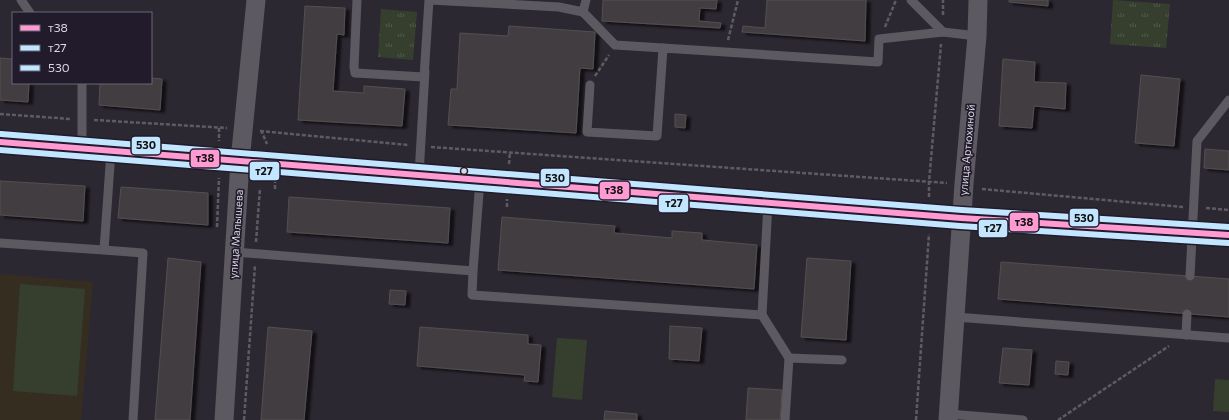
<svg xmlns="http://www.w3.org/2000/svg" width="1229" height="420" viewBox="0 0 1229 420" font-family="Commissioner,sans-serif">
  <style>
    .education { fill: #362d21 }
    .park { fill: url(#park-tufts) }
    .pitch { fill: #363f2d }
    .building { fill: #433e41; stroke: #544e50; filter: url(#shadow) }
    .lines { fill: none; stroke-linecap: round; stroke-linejoin: round }
    .path { stroke: #5e5c62; stroke-width: 2.5; stroke-dasharray: 4 2; stroke-linecap: butt }
    .lane { stroke: #5c5960; stroke-width: 9 }
    .street { stroke: #5c5960; stroke-width: 19 }
    .secondary { stroke: #5c5960; stroke-width: 22 }
    .bus-1-casing { stroke: #211b2b; stroke-width: 9 }
    .bus-2-casing { stroke: #211b2b; stroke-width: 9 }
    .bus-3-casing { stroke: #211b2b; stroke-width: 9 }
    .bus-1 { stroke: #ff9ad2; stroke-width: 6 }
    .bus-2 { stroke: #c2e6ff; stroke-width: 6 }
    .bus-3 { stroke: #c2e6ff; stroke-width: 6 }
    .bus-dot { fill: #dbd8e3; stroke: #211b2b; stroke-width: 1.5 }
    .labels { text-anchor: middle; stroke-width: 3.5; stroke-linejoin: round; paint-order: stroke }
    .street-label { font-size: 11px; fill: #dbd8e3; stroke: #211b2b }
    .line-badge { stroke: #211b2b; stroke-width: 1.5 }
    .pale-badge-label { font-size: 11px; text-anchor: middle; font-weight: bold; fill: #111 }
  </style>
  <defs>
    <pattern id="park-tufts" width="24" height="20" patternUnits="userSpaceOnUse"><rect width="24" height="20" fill="#363f2d"/><path d="M3 7l-1-3M5 7V3M7 7l1-3M15 17l-1-3M17 17v-4M19 17l1-3" fill="none" stroke="#525a4b"/></pattern>
    <filter id="shadow"><feDropShadow dx="4.5" dy="2.5" stdDeviation="1" flood-color="#0009"/></filter>
  </defs>
  <rect width="100%" height="100%" fill="#2c2832"/>
  <polygon class="education" points="0,274 93,282 81,420 0,420"/>
  <g class="park">
    <polygon points="1113,0 1170,4 1166,48 1110,44"/>
    <polygon points="381,9 417,12 413,60 378,57"/>
  </g>
  <g class="pitch">
    <polygon points="20,284 85,289 77,396 13,391"/>
    <polygon points="557,338 587,340 582,400 552,397"/>
    <polygon points="1215,379 1229,380 1229,412 1213,411"/>
  </g>
  <g class="building">
    <polygon points="603,0 717,0 716,9 700,8 699,21 721,23 720,28 602,21"/>
    <polygon points="767,0 866,0 865,41 742,32 743,26 765,28"/>
    <polygon points="1009,0 1048,0 1048,6 1009,2"/>
    <polygon points="305,6 345,8 344,35 337,34 333,91 364,93 364,86 405,89 402,126 298,120"/>
    <polygon points="509,26 595,32 593,69 580,68 576,133 448,125 451,89 457,89 460,33 508,36"/>
    <polygon points="0,58 13,59 13,83 29,83 28,102 0,100"/>
    <polygon points="1003,59 1035,62 1034,82 1066,83 1065,109 1034,106 1032,128 999,126"/>
    <polygon points="1141,75 1180,79 1174,146 1135,143"/>
    <polygon points="151,78 162,79 160,110 99,105 100,83 151,83"/>
    <polygon points="675,114 686,115 685,128 675,127"/>
    <polygon points="1205,149 1229,151 1229,170 1204,168"/>
    <polygon points="0,181 85,186 83,221 0,215"/>
    <polygon points="121,187 208,193 208,225 118,218"/>
    <polygon points="289,197 450,208 448,243 287,232"/>
    <polygon points="502,217 615,226 614,233 672,238 672,231 702,233 702,240 757,245 754,289 498,270"/>
    <polygon points="168,258 201,262 190,420 155,420"/>
    <polygon points="807,258 851,261 846,340 801,337"/>
    <polygon points="1001,262 1229,279 1229,317 998,299"/>
    <polygon points="390,290 406,291 405,305 389,304"/>
    <polygon points="670,326 702,328 699,361 669,359"/>
    <polygon points="268,327 312,331 304,420 261,420"/>
    <polygon points="420,327 528,335 528,344 541,345 538,382 524,381 525,375 417,366"/>
    <polygon points="1003,348 1032,350 1029,385 999,383"/>
    <polygon points="1056,361 1069,362 1068,375 1055,374"/>
    <polygon points="748,388 782,390 780,420 746,420"/>
    <polygon points="605,411 637,414 637,420 604,420"/>
  </g>
  <g class="lines">
    <g class="path">
      <polyline points="943,15 943,0"/>
      <polyline points="885,27 896,0"/>
      <polyline points="728,40 738,0"/>
      <polyline points="595,76 609,55"/>
      <polyline points="0,114 71,119"/>
      <polyline points="94,120 227,128"/>
      <polyline points="219,128 219,141"/>
      <polyline points="261,130 267,144"/>
      <polyline points="260,131 408,145"/>
      <polyline points="431,147 947,183"/>
      <polyline points="509,164 510,152"/>
      <polyline points="275,189 275,181"/>
      <polyline points="982,189 1183,207"/>
      <polyline points="929,197 929,182 941,44"/>
      <polyline points="507,207 507,199"/>
      <polyline points="1206,208 1229,210"/>
      <polyline points="217,227 219,178"/>
      <polyline points="256,242 260,188"/>
      <polyline points="244,420 255,265"/>
      <polyline points="916,420 929,234"/>
      <polyline points="1058,420 1169,346"/>
    </g>
    <g class="lane">
      <polyline points="21,0 30,13"/>
      <polyline points="357,0 354,67 355,73 424,77 429,0"/>
      <polyline points="430,0 559,7 583,12 586,0"/>
      <polyline points="911,0 943,32 977,36"/>
      <polyline points="583,12 615,45 663,48"/>
      <polyline points="590,85 587,132 657,136 663,48 878,62 879,39 943,32"/>
      <polyline points="82,149 82,83"/>
      <polyline points="419,175 425,71"/>
      <polyline points="0,243 104,250 111,151"/>
      <polyline points="104,250 143,253 133,420"/>
      <polyline points="235,252 473,271 480,180"/>
      <polyline points="473,271 472,295 762,315 768,203"/>
      <polyline points="1190,276 1197,141 1229,100"/>
      <polyline points="762,315 789,358 785,420"/>
      <polyline points="955,317 1229,338"/>
      <polyline points="1186,335 1187,314"/>
      <polyline points="789,358 842,360"/>
      <polyline points="948,414 1023,420"/>
    </g>
    <g class="street">
      <polyline points="224,420 240,161 256,0"/>
      <polyline points="948,420 964,184 977,36 978,0"/>
    </g>
    <polyline class="secondary" points="0,142 961,218 1229,235"/>
    <g class="bus-1-casing">
      <polyline id="bus-1" points="0,142 961,218 1229,235"/>
    </g>
    <g class="bus-2-casing">
      <polyline id="bus-2" points="0,150 960,226 1228,243"/>
    </g>
    <g class="bus-3-casing">
      <polyline id="bus-3" points="1,134 962,210 1229,227"/>
    </g>
    <use href="#bus-1" class="bus-1"/>
    <use href="#bus-2" class="bus-2"/>
    <use href="#bus-3" class="bus-3"/>
  </g>
  <circle class="bus-dot" cx="464" cy="171" r="3.5"/>
  <g class="labels">
    <g class="street-label">
      <text transform="translate(967 150) rotate(-85)" y="4">улица Артюхиной</text>
      <text transform="translate(236 234) rotate(-86)" y="4">улица Малышева</text>
    </g>
  </g>
  <g class="line-badge">
    <rect x="131" y="136" width="30" height="19" rx="4" fill="#c2e6ff"/>
    <rect x="190" y="149" width="30" height="19" rx="4" fill="#ff9ad2"/>
    <rect x="249" y="161" width="31" height="20" rx="4" fill="#c2e6ff"/>
    <rect x="540" y="168" width="30" height="19" rx="4" fill="#c2e6ff"/>
    <rect x="599" y="181" width="31" height="19" rx="4" fill="#ff9ad2"/>
    <rect x="658" y="194" width="31" height="19" rx="4" fill="#c2e6ff"/>
    <rect x="1069" y="208" width="30" height="19" rx="4" fill="#c2e6ff"/>
    <rect x="1009" y="212" width="30" height="20" rx="4" fill="#ff9ad2"/>
    <rect x="978" y="219" width="30" height="19" rx="4" fill="#c2e6ff"/>
  </g>
  <g class="pale-badge-label">
    <text x="146" y="149">530</text>
    <text x="205" y="162">т38</text>
    <text x="264" y="175">т27</text>
    <text x="555" y="182">530</text>
    <text x="614" y="194">т38</text>
    <text x="674" y="207">т27</text>
    <text x="1084" y="222">530</text>
    <text x="1024" y="226">т38</text>
    <text x="993" y="232">т27</text>
  </g>
  <rect x="12" y="12" width="140" height="72" fill="#211b2b" stroke="#6b6775"/>
  <rect x="20" y="25" width="20" height="6" fill="#ff9ad2" stroke="#6b6775"/>
  <text x="48" y="32" font-size="12" fill="#dbd8e3">т38</text>
  <rect x="20" y="45" width="20" height="6" fill="#c2e6ff" stroke="#6b6775"/>
  <text x="48" y="52" font-size="12" fill="#dbd8e3">т27</text>
  <rect x="20" y="65" width="20" height="6" fill="#c2e6ff" stroke="#6b6775"/>
  <text x="48" y="72" font-size="12" fill="#dbd8e3">530</text>
</svg>
